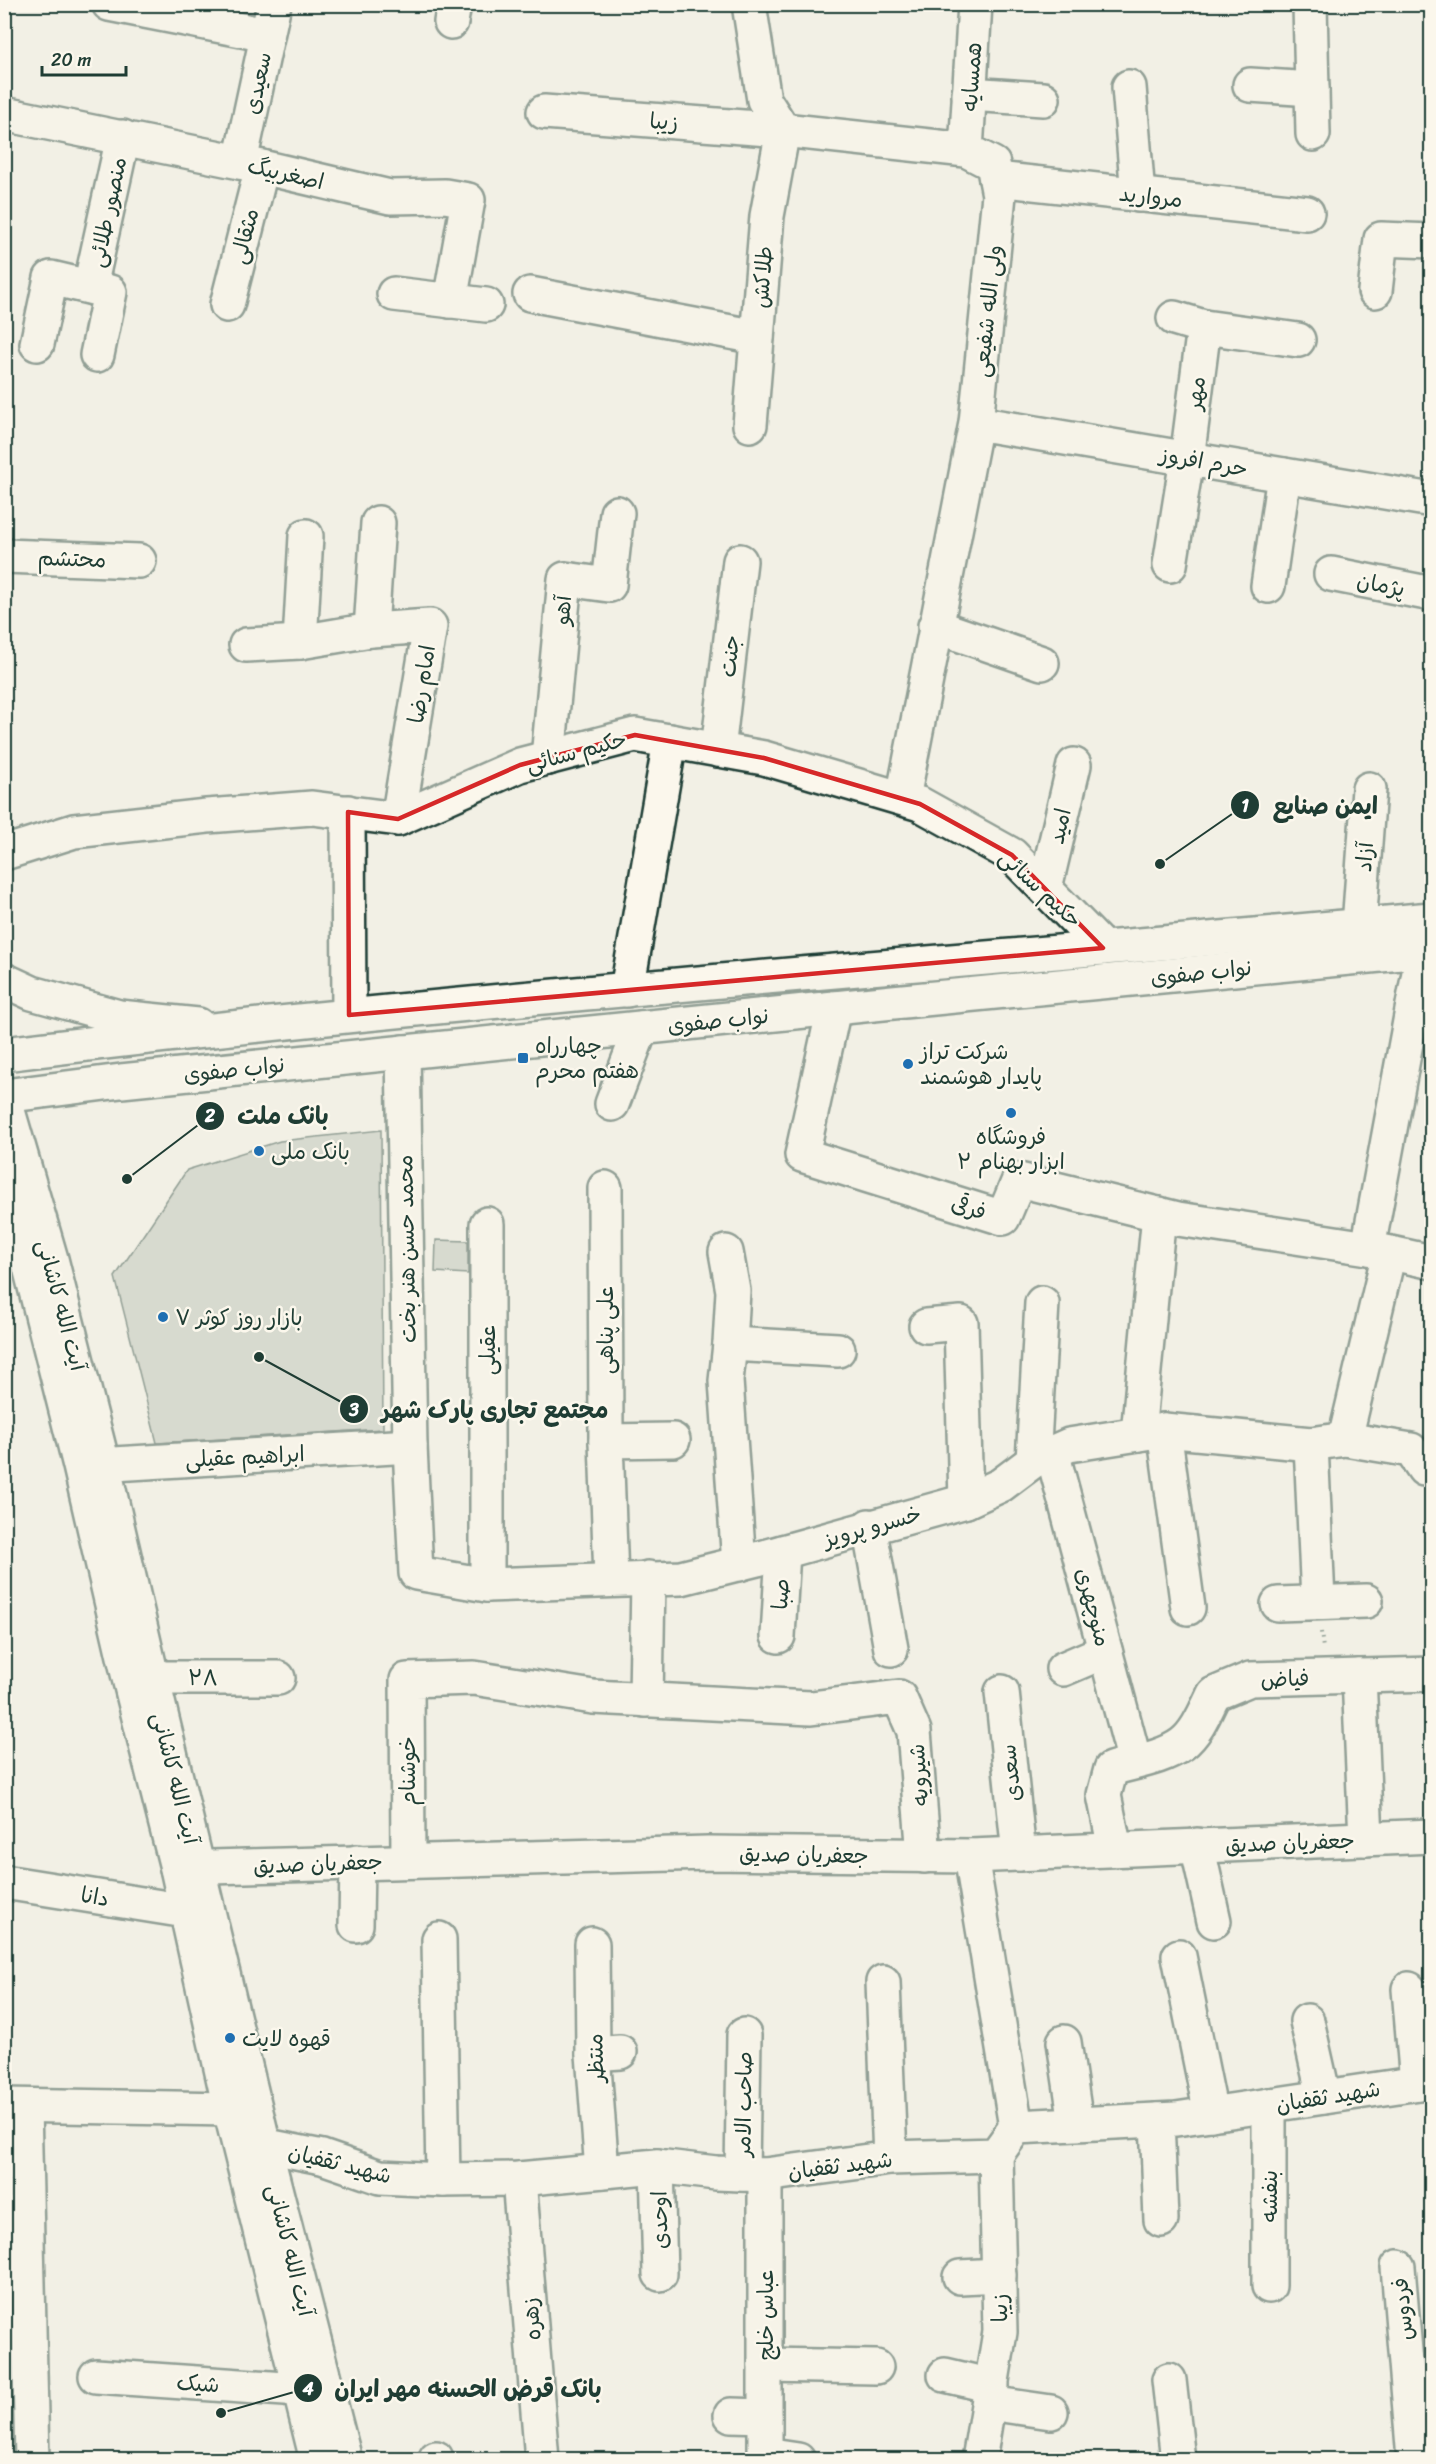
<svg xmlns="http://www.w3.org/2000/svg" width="1436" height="2464" viewBox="0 0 1436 2464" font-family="Sriracha,'Playpen Sans Arabic',sans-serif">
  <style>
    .building { fill: #b7beb3; stroke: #1f3d34; stroke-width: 1.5 }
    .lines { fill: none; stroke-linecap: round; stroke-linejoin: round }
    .minor-casing { stroke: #1f3d34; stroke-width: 38 }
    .major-casing { stroke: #1f3d34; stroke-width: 38 }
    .path { stroke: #1f3d34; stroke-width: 4; stroke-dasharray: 1.5 4.5; stroke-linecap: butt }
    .minor { stroke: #fbf7ec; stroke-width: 33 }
    .major { stroke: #fbf7ec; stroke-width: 33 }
    .marked { fill: none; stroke: #d62828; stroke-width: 4.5; stroke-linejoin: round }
    .poi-dot { fill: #1f6fb2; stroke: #fbf7ec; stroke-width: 2 }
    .labels { text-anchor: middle; stroke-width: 5; stroke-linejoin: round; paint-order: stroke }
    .street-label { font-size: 22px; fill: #1f3d34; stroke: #fbf7ec }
    .poi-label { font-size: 22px; fill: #1f3d34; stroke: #fbf7ec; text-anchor: start }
    .leader { fill: none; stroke: #1f3d34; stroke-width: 2 }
    .callout-dot { fill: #1f3d34; stroke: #fbf7ec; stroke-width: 2 }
    .mark-label { font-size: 18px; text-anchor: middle; font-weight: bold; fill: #fff }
    .callout-label { font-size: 24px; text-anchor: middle; font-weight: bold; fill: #1f3d34; stroke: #fbf7ec; stroke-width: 5; stroke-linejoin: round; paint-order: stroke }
  </style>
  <rect width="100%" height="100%" fill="#f2f0e5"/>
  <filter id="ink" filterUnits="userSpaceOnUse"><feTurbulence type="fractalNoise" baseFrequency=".0167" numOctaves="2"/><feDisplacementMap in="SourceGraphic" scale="12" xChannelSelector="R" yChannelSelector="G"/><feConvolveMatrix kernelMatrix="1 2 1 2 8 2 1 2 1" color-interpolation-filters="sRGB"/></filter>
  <g filter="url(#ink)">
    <g class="building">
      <polygon points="381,1130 383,1429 157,1443 115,1277 187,1170 280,1141"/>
      <polygon points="436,1240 468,1241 468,1274 435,1272"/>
    </g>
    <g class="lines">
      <g class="minor-casing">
        <g id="minor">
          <polyline points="109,4 267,35"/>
          <polyline points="749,4 764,100 783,130 966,150 993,164 999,195 976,423 903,798"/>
          <polyline points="1310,4 1313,134"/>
          <polyline points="451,22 454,4"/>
          <polyline points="1250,85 1312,89"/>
          <polyline points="1129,87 1138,195"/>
          <polyline points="969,94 1043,99"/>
          <polyline points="544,112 783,130 767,216 750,425"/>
          <polyline points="4,114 240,162 390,197 445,196 468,200 450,301"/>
          <polyline points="966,150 975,4"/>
          <polyline points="240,162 274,4"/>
          <polyline points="996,179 1307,213"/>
          <polyline points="90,287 123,137"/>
          <polyline points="1375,291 1381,239 1432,241"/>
          <polyline points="394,294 486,305"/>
          <polyline points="530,294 757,337"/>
          <polyline points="227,305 262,167"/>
          <polyline points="1174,318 1204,327 1298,340"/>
          <polyline points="37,344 51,278 110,292 97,355"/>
          <polyline points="976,423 1432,500"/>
          <polyline points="4,556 139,561"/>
          <polyline points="1170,565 1187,459 1204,327"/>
          <polyline points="1331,574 1432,594"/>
          <polyline points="1268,586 1284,475"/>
          <polyline points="935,626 1042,663"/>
          <polyline points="371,630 378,523"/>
          <polyline points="300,642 306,536"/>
          <polyline points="246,645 300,642 371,630 430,626 398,819"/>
          <polyline points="718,750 740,561"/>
          <polyline points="548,758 565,579 609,585 617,513"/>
          <polyline points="348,812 349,1015"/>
          <polyline points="4,853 74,831 207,816 312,808 398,819 520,765 635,735 764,758 920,804 1012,855 1103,948"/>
          <polyline points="1045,888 1074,765"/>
          <polyline points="1359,926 1369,789"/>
          <polyline points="4,980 32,993 119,1017 198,1025"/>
          <polyline points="627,990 670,741"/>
          <polyline points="834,1008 802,1155 1003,1218 1019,1180 1178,1219 1368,1248 1432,1262"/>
          <polyline points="403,1052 410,1446 416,1573 487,1585 681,1578 757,1559 966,1501 1001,1485 1033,1461 1069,1445 1164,1430 1311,1444 1345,1439 1411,1450 1424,1469 1432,1469"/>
          <polyline points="4,1097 51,1259 103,1464 152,1677 264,2145 345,2460"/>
          <polyline points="612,1104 641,1028"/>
          <polyline points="605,1188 606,1441 611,1579"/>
          <polyline points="1368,1248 1423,951"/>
          <polyline points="726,1252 733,1291 730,1344 726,1381 739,1564"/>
          <polyline points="926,1326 961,1323 966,1501"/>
          <polyline points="730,1344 838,1350"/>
          <polyline points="1164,1430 1188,1608"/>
          <polyline points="1138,1434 1159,1214"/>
          <polyline points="1345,1439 1389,1253"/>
          <polyline points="606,1441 673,1440"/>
          <polyline points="1311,1444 1318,1601"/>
          <polyline points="1052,1452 1135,1762"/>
          <polyline points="1033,1461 1042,1303"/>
          <polyline points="81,1466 410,1446"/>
          <polyline points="869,1526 891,1649"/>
          <polyline points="487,1585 487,1224"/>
          <polyline points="1278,1604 1366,1601"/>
          <polyline points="778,1636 783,1552"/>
          <polyline points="1063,1669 1105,1651"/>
          <polyline points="1359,1676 1366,1839"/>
          <polyline points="130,1678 278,1678"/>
          <polyline points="1002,1692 1019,1854"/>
          <polyline points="646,1700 648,1578"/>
          <polyline points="1197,1845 1214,1921"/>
          <path d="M 1115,1849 L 1104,1795 L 1111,1769 C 1134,1762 1163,1758 1182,1744 C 1197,1733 1206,1710 1214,1694 L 1250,1679 L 1432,1674"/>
          <polyline points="971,1856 1016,2127"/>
          <polyline points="408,1861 407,1680 474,1678 593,1697 811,1708 899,1697 914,1731 924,1856"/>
          <polyline points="177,1868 708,1853 971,1856 1432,1836"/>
          <polyline points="4,1882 186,1911"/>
          <polyline points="356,1925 357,1862"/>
          <polyline points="439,1939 443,2180"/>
          <polyline points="592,1944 593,2054 602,2171"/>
          <polyline points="1179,1956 1211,2114"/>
          <polyline points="883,1982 890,2158"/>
          <polyline points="1409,1989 1417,2083"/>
          <polyline points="1307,2021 1324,2097"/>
          <polyline points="1064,2042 1076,2123"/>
          <polyline points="593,2054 620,2052"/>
          <polyline points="4,2105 230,2109"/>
          <polyline points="24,2106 32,2460"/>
          <polyline points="1157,2120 1161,2220"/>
          <polyline points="247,2142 322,2157 380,2177 443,2180 519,2179 657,2166 716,2173 765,2175 890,2158 996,2155 1016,2127 1176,2119 1432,2081"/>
          <polyline points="657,2166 660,2274"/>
          <polyline points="742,2174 744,2035"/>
          <polyline points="519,2179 542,2460"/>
          <polyline points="1398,2267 1414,2459"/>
          <polyline points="960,2277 999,2275"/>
          <polyline points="1269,2286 1269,2105"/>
          <polyline points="765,2365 876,2367"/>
          <polyline points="945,2375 992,2386"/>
          <polyline points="96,2376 300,2390"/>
          <polyline points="1169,2380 1178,2460"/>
          <polyline points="989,2403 1051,2412"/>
          <polyline points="731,2415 765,2416"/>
          <polyline points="765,2455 798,2460"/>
          <polyline points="436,2458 436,2460"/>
          <polyline points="765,2460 765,2175"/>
          <polyline points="979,2460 1000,2332 996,2155"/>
        </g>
      </g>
      <g class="major-casing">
        <g id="major">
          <path d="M 4,1054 C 479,996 956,963 1432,919"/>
          <polyline points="4,1096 121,1081 893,1002 1432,950"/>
          <polyline points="4,1187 29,1263 80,1466 129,1678 177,1868 230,2109 317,2460"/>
        </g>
      </g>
      <polyline class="path" points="1321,1632 1323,1648"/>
      <use href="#minor" class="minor"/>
      <use href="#major" class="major"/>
    </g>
  </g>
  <path d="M0 0H1436V2464H0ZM 635,735 L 764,758 L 920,804 L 1012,855 L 1103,948 L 349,1015 L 348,812 L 398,819 L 520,765 Z" fill="#f2f0e5" fill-opacity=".55" fill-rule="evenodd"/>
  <path class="marked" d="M 635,735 L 764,758 L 920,804 L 1012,855 L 1103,948 L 349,1015 L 348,812 L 398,819 L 520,765 Z"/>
  <g class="poi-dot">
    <rect x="517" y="1052" width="12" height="12" rx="3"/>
    <circle cx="908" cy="1064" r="6"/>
    <circle cx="1011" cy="1113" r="6"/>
    <circle cx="259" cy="1151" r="6"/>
    <circle cx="163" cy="1317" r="6"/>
    <circle cx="230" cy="2038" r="6"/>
  </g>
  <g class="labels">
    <g class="street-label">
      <text transform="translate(971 77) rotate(-86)" y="8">همسایه</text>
      <text transform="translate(257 83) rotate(-78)" y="8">سعیدی</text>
      <text transform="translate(664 121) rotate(4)" y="8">زیبا</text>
      <text transform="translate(286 173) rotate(13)" y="8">اصغربیگ</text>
      <text transform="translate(1151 196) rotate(6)" y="8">مروارید</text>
      <text transform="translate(107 212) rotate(-78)" y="8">منصور طلائی</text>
      <text transform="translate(244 236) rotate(-76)" y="8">مثقالی</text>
      <text transform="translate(762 277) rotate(-86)" y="8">طلاکش</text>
      <text transform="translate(987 311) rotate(-84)" y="8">ولی الله شفیعی</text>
      <text transform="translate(1195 393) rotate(-83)" y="8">مهر</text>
      <text transform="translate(1204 461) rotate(10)" y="8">حرم افروز</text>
      <text transform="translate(72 558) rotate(2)" y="8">محتشم</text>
      <text transform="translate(1381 584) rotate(11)" y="8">پژمان</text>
      <text transform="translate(562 610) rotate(-85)" y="8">آهو</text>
      <text transform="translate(729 656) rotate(-84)" y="8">جنت</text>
      <text transform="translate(421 684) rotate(-81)" y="8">امام رضا</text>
      <text transform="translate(576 751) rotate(-15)" y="8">حکیم سنائی</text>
      <text transform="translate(1059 826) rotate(-77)" y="8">امید</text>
      <text transform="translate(1364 857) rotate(-86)" y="8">آزاد</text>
      <text transform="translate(1041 888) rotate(43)" y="8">حکیم سنائی</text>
      <text transform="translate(1201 972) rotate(-6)" y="8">نواب صفوی</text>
      <text transform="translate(718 1020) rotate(-6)" y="8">نواب صفوی</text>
      <text transform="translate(234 1069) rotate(-6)" y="8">نواب صفوی</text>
      <text transform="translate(969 1207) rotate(17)" y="8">فرقی</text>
      <text transform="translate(406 1249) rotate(-91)" y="8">محمد حسن هنر بخت</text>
      <text transform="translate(62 1305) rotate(75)" y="8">آیت الله کاشانی</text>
      <text transform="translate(605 1330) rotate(-90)" y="8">علی پناهی</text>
      <text transform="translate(487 1350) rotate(-90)" y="8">عقیلی</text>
      <text transform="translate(245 1456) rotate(-3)" y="8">ابراهیم عقیلی</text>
      <text transform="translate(872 1526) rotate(-16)" y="8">خسرو پرویز</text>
      <text transform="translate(780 1594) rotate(-86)" y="8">صبا</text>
      <text transform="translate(1094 1607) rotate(75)" y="8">منوچهری</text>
      <text transform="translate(203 1677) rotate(1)" y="8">۲۸</text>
      <text transform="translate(1285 1678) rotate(-2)" y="8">فیاض</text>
      <text transform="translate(407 1771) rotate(-90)" y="8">خوشنام</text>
      <text transform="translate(1010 1773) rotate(-96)" y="8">سعدی</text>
      <text transform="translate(918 1775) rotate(-94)" y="8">شیرویه</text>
      <text transform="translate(176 1778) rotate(76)" y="8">آیت الله کاشانی</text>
      <text transform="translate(1290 1842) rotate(-2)" y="8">جعفریان صدیق</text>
      <text transform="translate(804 1854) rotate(1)" y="8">جعفریان صدیق</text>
      <text transform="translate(318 1863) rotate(-2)" y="8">جعفریان صدیق</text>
      <text transform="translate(95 1896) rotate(9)" y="8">دانا</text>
      <text transform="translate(595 2058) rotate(-92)" y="8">منتظر</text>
      <text transform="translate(1328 2096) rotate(-9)" y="8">شهید ثقفیان</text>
      <text transform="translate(743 2104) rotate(-89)" y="8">صاحب الامر</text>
      <text transform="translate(340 2163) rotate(14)" y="8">شهید ثقفیان</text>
      <text transform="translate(840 2165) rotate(-7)" y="8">شهید ثقفیان</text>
      <text transform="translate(1269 2196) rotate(-90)" y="8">بنفشه</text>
      <text transform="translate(659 2220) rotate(-91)" y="8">اوحدی</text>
      <text transform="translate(291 2250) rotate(76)" y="8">آیت الله کاشانی</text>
      <text transform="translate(999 2308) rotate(-91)" y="8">زیبا</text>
      <text transform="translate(1402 2309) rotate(-95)" y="8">فردوس</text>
      <text transform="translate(765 2315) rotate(-90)" y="8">عباس خلج</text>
      <text transform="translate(531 2319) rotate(-95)" y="8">زهره</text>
      <text transform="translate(198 2383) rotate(4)" y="8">شیک</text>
    </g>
    <g class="poi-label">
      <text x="535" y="1053">چهارراه<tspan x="535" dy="25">هفتم محرم</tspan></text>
      <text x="920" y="1059">شرکت تراز<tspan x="920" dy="25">پایدار هوشمند</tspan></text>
      <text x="1011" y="1144" text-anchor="middle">فروشگاه<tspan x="1011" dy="25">ابزار بهنام ۲</tspan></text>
      <text x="271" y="1159">بانک ملی</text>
      <text x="175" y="1325">بازار روز کوثر ۷</text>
      <text x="242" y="2046">قهوه لایت</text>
    </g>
  </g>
  <path class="leader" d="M1160 864L1245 805M127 1179L210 1116M259 1357L354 1409M221 2413L308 2388"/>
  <g class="callout-dot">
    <circle cx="1160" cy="864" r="6"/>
    <circle cx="127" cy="1179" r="6"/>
    <circle cx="259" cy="1357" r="6"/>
    <circle cx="221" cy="2413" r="6"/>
    <circle cx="1245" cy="805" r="15"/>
    <circle cx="210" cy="1116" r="15"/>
    <circle cx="354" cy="1409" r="15"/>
    <circle cx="308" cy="2388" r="15"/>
  </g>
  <g class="mark-label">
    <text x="1245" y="812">1</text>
    <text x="210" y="1122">2</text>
    <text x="354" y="1416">3</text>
    <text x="308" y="2395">4</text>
  </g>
  <g class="callout-label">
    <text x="1325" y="814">ایمن صنایع</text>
    <text x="283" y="1124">بانک ملت</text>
    <text x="495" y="1418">مجتمع تجاری پارک شهر</text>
    <text x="468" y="2397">بانک قرض الحسنه مهر ایران</text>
  </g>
  <rect width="1436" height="2464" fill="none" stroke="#fbf7ec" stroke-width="24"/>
  <rect x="12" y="12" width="1412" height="2440" fill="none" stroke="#1f3d34" stroke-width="2" filter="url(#ink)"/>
  <path d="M42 66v9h84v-9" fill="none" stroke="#1f3d34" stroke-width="3"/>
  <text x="51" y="66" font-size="18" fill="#1f3d34" stroke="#fbf7ec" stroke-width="4.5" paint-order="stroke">20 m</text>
</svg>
